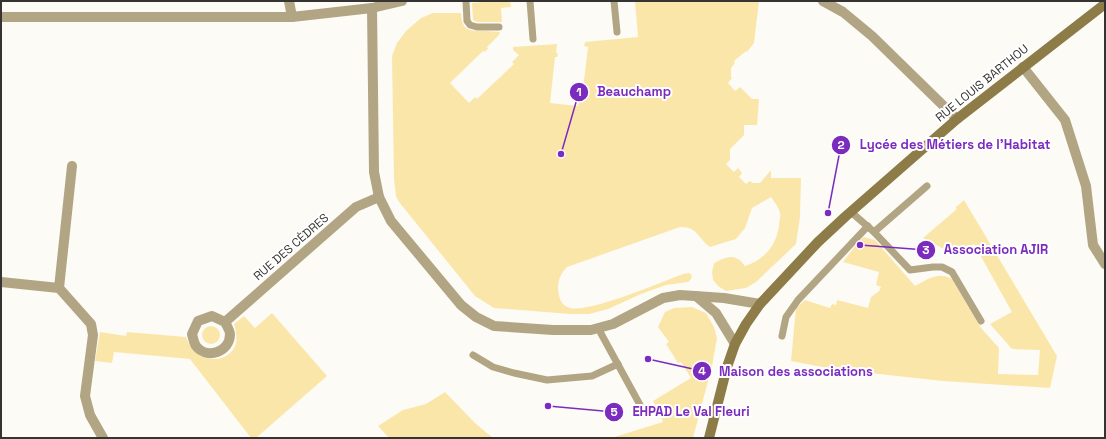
<svg xmlns="http://www.w3.org/2000/svg" width="1106" height="439" viewBox="0 0 1106 439" font-family="'Space Grotesk',sans-serif">
  <style>
    .green { fill: #fbe6aa }
    .lines { fill: none; stroke-linecap: round; stroke-linejoin: round }
    .lane { stroke: #b1a583; stroke-width: 7 }
    .street { stroke: #b1a583; stroke-width: 10 }
    .secondary { stroke: #8d7c47; stroke-width: 10 }
    .labels { text-anchor: middle; stroke-width: 4; stroke-linejoin: round; paint-order: stroke }
    .street-label { font-size: 12px; fill: #353432; stroke: #fff }
    .leader { fill: none; stroke: #7b2cbf; stroke-width: 1.5 }
    .callout-dot { fill: #7b2cbf; stroke: #fff; stroke-width: 1.5 }
    .mark-label { font-size: 12px; text-anchor: middle; font-weight: bold; fill: #fff }
    .callout-label { font-size: 13px; text-anchor: middle; font-weight: bold; fill: #7b2cbf; stroke: #fff; stroke-width: 4; stroke-linejoin: round; paint-order: stroke }
  </style>
  <rect width="100%" height="100%" fill="#fdfbf6"/>
  <g class="green">
    <polygon points="494,1 510,1 511,7 501,8 502,22 477,22 473,20 472,3"/>
    <path d="M 635,1 L 759,1 L 754,43 L 747,52 L 746,51 L 734,61 L 735,63 L 731,68 L 731,77 L 732,78 L 728,83 L 735,91 L 740,87 L 752,99 L 759,99 L 757,125 L 744,125 L 744,135 L 730,149 L 730,160 L 726,164 L 734,172 L 738,168 L 742,173 L 739,177 L 746,184 L 750,181 L 753,183 L 760,183 L 771,170 L 771,178 L 801,178 L 800,217 L 796,244 L 756,282 L 746,288 L 726,291 L 718,286 L 713,280 L 712,272 L 714,263 C 722,259 730,254 738,259 C 741,260 743,264 745,266 C 764,260 776,246 779,226 C 779,222 781,217 780,213 C 779,208 774,201 771,197 L 752,208 L 745,228 L 736,239 L 710,247 C 697,238 699,227 680,227 L 567,267 C 560,274 556,284 559,295 C 560,301 563,306 570,308 C 589,313 662,282 683,274 L 689,273 L 692,275 L 691,279 L 688,282 L 666,285 L 641,294 L 608,309 L 589,314 L 570,314 L 494,308 L 475,296 L 399,202 L 396,196 L 394,179 L 392,56 L 397,43 L 406,31 L 421,18 L 433,13 L 461,13 C 462,28 466,31 481,31 C 487,31 493,31 500,32 L 499,35 L 487,47 L 488,49 L 484,52 L 483,51 L 450,83 L 469,103 L 475,97 L 477,99 L 514,64 L 512,62 L 519,55 L 513,50 L 513,47 L 557,44 L 556,53 L 558,53 L 557,57 L 555,57 L 550,103 L 578,106 L 579,97 L 582,97 L 588,47 L 584,46 L 585,42 L 638,37 Z"/>
    <path d="M 964,200 L 1057,356 L 1050,388 L 943,381 L 833,369 L 791,361 L 796,308 L 805,300 L 830,308 L 832,304 L 836,305 L 837,300 L 868,308 L 871,297 L 879,291 L 881,287 L 876,285 L 879,272 L 843,262 L 859,241 L 864,237 L 875,240 L 915,286 C 927,279 939,271 952,279 L 981,328 L 999,348 L 998,374 L 1038,375 L 1040,350 L 1012,349 L 990,324 L 1012,312 L 974,244 L 957,256 L 923,238 L 957,209 L 955,208 Z"/>
    <polygon points="692,307 706,313 714,327 717,338 712,366 693,438 611,438 663,422 653,401 691,378 681,362 678,363 666,344 669,342 658,327 665,312 674,308"/>
    <path d="M 272,313 L 327,376 L 256,438 L 251,438 L 190,359 L 114,352 L 112,363 L 95,361 L 100,332 L 126,336 L 127,332 L 186,337 C 189,345 194,352 201,356 C 215,363 232,358 236,343 C 237,337 236,330 234,324 L 244,316 L 255,328 Z"/>
    <circle cx="211" cy="335" r="9"/>
    <polygon points="445,392 475,423 493,438 389,438 378,426 403,410 426,404"/>
  </g>
  <g class="lines">
    <g class="lane">
      <polyline points="466,1 467,21 470,25 477,27 499,27"/>
      <polyline points="530,1 533,39"/>
      <polyline points="614,1 617,32"/>
      <polyline points="851,212 874,232 910,270 933,267 942,267 952,272 981,321"/>
      <polyline points="874,232 927,186"/>
      <polyline points="598,328 645,414"/>
      <polyline points="782,336 786,317 798,300 868,226"/>
      <polyline points="473,355 493,367 514,373 547,380 592,376 618,364"/>
    </g>
    <g class="street">
      <polyline points="289,1 292,17"/>
      <polyline points="823,1 843,12 872,36 957,119"/>
      <polyline points="372,8 374,172 379,197 391,221 461,305 476,317 494,326 553,330 591,330 613,324 663,298 680,295 724,298 760,304"/>
      <polyline points="1,17 292,17 372,8 402,1"/>
      <polyline points="1023,67 1065,120 1086,186 1093,245 1105,264"/>
      <polyline points="72,166 59,288 91,324 93,335 85,396 90,415 103,438"/>
      <polyline points="1,282 59,288"/>
      <polyline points="696,296 716,313 735,344"/>
      <path d="M 212,316 L 225,322 C 227,326 230,331 230,334 C 230,352 207,360 196,346 C 194,343 193,338 192,334 L 198,321 Z"/>
      <polyline points="225,322 356,207 379,197"/>
    </g>
    <polyline class="secondary" points="709,438 727,367 735,344 746,324 760,304 818,242 846,216 902,167 957,119 1105,4"/>
  </g>
  <g class="labels">
    <g class="street-label">
      <text transform="translate(982 83) rotate(-39)" y="4">RUE LOUIS BARTHOU</text>
      <text transform="translate(291 247) rotate(-41)" y="4">RUE DES CÈDRES</text>
    </g>
  </g>
  <path class="leader" d="M561 154L579 92M828 213L841 145M860 245L926 250M648 359L702 371M548 406L614 412"/>
  <g class="callout-dot">
    <circle cx="561" cy="154" r="4"/>
    <circle cx="828" cy="213" r="4"/>
    <circle cx="860" cy="245" r="4"/>
    <circle cx="648" cy="359" r="4"/>
    <circle cx="548" cy="406" r="4"/>
    <circle cx="579" cy="92" r="10"/>
    <circle cx="841" cy="145" r="10"/>
    <circle cx="926" cy="250" r="10"/>
    <circle cx="702" cy="371" r="10"/>
    <circle cx="614" cy="412" r="10"/>
  </g>
  <g class="mark-label">
    <text x="579" y="96">1</text>
    <text x="841" y="149">2</text>
    <text x="926" y="254">3</text>
    <text x="702" y="375">4</text>
    <text x="614" y="416">5</text>
  </g>
  <g class="callout-label">
    <text x="634" y="96">Beauchamp</text>
    <text x="955" y="149">Lycée des Métiers de l'Habitat</text>
    <text x="996" y="254">Association AJIR</text>
    <text x="796" y="376">Maison des associations</text>
    <text x="691" y="416">EHPAD Le Val Fleuri</text>
  </g>
  <rect width="1106" height="439" fill="none" stroke="#353432" stroke-width="4"/>
</svg>
